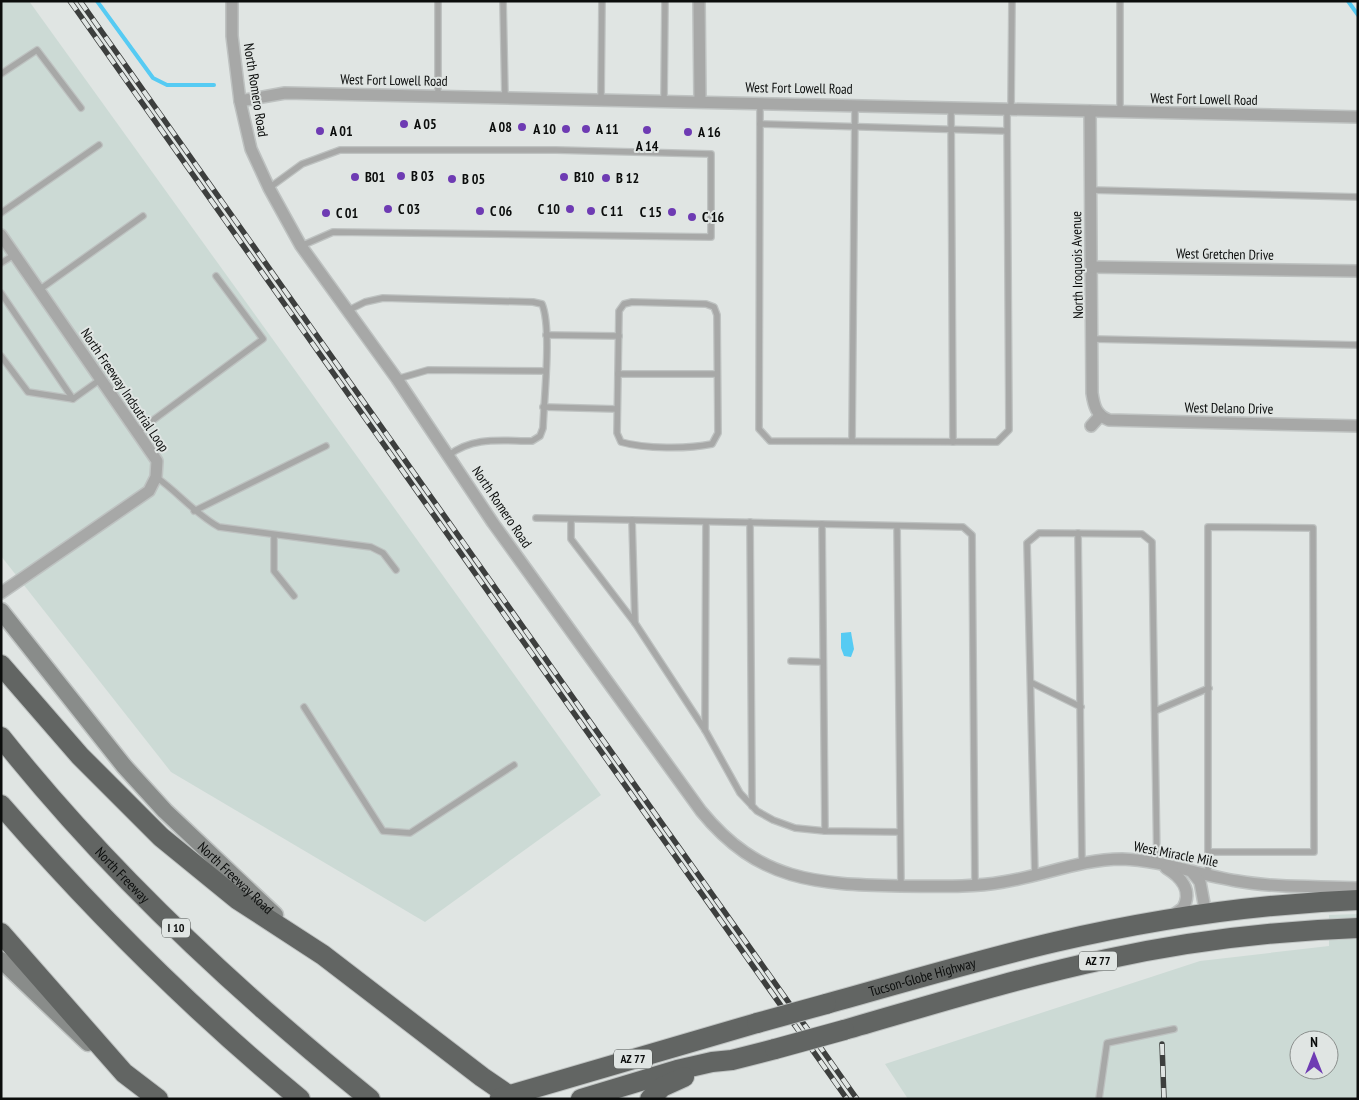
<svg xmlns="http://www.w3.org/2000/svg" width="1359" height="1100" viewBox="0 0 1359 1100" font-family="'PT Sans Narrow',sans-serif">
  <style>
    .built { fill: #ccdad5; fill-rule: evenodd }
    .water { fill: #56cbf3 }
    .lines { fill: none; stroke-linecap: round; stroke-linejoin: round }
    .stream { stroke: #56cbf3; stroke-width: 4 }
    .lane-casing { stroke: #bec2c1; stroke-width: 8 }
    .street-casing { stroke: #bec2c1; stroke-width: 14 }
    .secondary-casing { stroke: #bec2c1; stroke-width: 19 }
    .highway-casing { stroke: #bec2c1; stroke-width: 22 }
    .lane { stroke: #a7a8a7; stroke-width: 5.5 }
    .street { stroke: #a7a8a7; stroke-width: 11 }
    .secondary { stroke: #898c8a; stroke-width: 16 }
    .highway { stroke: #626563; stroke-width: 20 }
    .rail-casing { stroke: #3d3f3e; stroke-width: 5.5 }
    .rail { stroke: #e0e5e3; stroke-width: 4; stroke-dasharray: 11; stroke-linecap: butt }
    .highway-bridge-casing { stroke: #bec2c1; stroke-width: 22; stroke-linecap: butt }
    .highway-bridge { stroke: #626563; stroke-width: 20 }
    .poi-dot { fill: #6e3bb3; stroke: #e0e5e3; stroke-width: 2 }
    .labels { text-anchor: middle; stroke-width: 4; stroke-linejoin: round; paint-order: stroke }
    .shield { fill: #e0e5e3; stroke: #4b4e4c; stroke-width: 1 }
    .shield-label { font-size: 12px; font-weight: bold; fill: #0b0d0c }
    .street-label { font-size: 14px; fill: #0b0d0c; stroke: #e0e5e3 }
    .poi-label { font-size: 14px; font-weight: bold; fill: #0b0d0c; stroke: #e0e5e3; text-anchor: start }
  </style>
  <rect width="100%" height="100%" fill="#e0e5e3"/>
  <g class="built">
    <polygon points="1,1 29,1 601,795 425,922 171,772 1,556"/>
    <path d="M 1358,914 L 1358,1099 L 908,1099 L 885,1064 L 1200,961 L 1329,946 L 1329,915 ZM 1299,1040 L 1329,1040 L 1329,1070 L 1299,1070 Z"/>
  </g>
  <polygon class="water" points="851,632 854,649 851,657 844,656 841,648 841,633"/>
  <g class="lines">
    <g class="stream">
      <polyline points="97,1 153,78 167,85 214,85"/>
      <polyline points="1348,1 1358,15"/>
    </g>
    <g class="lane-casing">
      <g id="lane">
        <polyline points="438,1 438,96"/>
        <polyline points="503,1 505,97"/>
        <polyline points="1,74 37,50 81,108"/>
        <polyline points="601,99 602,1"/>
        <polyline points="664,100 665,1"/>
        <polyline points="760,102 759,429 770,441 997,442 1009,430 1007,109"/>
        <polyline points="951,107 953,442"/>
        <polyline points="1011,109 1012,1"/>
        <polyline points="1120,112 1120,1"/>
        <polyline points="760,124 1007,131"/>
        <polyline points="269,188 302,164 340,150 556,150 711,154 711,237 333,232 301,246"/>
        <polyline points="1091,190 1358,197"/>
        <polyline points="1,213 99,145"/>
        <polyline points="1,263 14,255"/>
        <polyline points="39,290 143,216"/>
        <polyline points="1,293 73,399"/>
        <path d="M 632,302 L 706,304 L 714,307 L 717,315 L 718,433 L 712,444 C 688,449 645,449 621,442 L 617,433 L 619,311 L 624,304 Z"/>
        <path d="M 347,311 L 365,302 L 383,298 L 533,302 L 542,304 C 552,328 544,398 543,428 L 540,436 L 532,441 C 501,441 474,436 449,455"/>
        <polyline points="546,335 619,336"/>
        <polyline points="1093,339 1358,345"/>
        <polyline points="1,356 28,392 73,399 101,379"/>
        <polyline points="618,374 717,374"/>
        <polyline points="397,379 428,370 545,371"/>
        <polyline points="543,407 617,409"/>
        <polyline points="137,432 263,339 216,276"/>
        <polyline points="852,441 855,105"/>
        <path d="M 156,477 C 179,493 195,514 219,527 L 371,547 L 383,553 L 396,570"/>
        <polyline points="194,511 326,446"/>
        <polyline points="536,518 963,527 972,535 975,886"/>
        <polyline points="571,519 571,539 635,623 705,730 740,793 757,811 773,820 795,828 825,831 899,832"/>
        <polyline points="632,520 635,623"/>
        <polyline points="750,522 752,806"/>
        <polyline points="822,524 825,831"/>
        <polyline points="897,526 901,886"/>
        <polyline points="1078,533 1082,864"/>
        <polyline points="274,536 274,571 294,596"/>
        <polyline points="791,661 823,662"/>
        <polyline points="1032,683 1081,707"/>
        <polyline points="304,707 383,831 410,833 514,765"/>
        <polyline points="1155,711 1209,688"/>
        <polyline points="705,730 706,522"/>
        <polyline points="1208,875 1208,527 1313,528 1314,852 1210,852"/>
        <polyline points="1035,876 1027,543 1039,533 1142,534 1152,542 1157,864"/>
        <polyline points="1099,1099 1107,1043 1174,1029"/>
      </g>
    </g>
    <g class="street-casing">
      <g id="street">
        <path d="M 232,1 L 232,36 L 240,101 L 251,149 L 269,188 L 301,246 L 397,379 L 493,523 L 701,811 C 759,882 816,884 901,886 C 935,886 969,888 1003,882 C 1043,876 1081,859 1122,859 C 1160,860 1199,875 1237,881 C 1276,888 1318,886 1358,888"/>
        <polyline points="699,1 700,101"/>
        <polyline points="240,101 285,93 1358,117"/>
        <path d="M 1090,111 L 1092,393 C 1094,406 1096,415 1109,420 L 1358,426"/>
        <polyline points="1,235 157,461 156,477 149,491 1,593"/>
        <polyline points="1092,267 1358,271"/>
        <polyline points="1091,426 1100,416"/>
        <path d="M 1166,868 C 1181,877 1193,890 1183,908 L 1172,916"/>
        <polyline points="1192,872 1200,882 1206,914"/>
      </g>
    </g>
    <g class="secondary-casing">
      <g id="secondary">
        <path id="s1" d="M 1,611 L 124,766 L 165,811 L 275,915"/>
        <polyline points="1,960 88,1043"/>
      </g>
    </g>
    <g class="highway-casing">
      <g id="highway">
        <polyline points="1,665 80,756 161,837 237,899 323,955 482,1077 514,1099"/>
        <path id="s2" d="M 1,737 C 108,872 236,991 370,1099"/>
        <path d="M 1,805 C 93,911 192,1010 300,1099"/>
        <polyline points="1,933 124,1073 158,1099"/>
        <path id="s3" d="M 826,1004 C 902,983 978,960 1055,942 C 1154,919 1256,904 1358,900"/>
        <path d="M 844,1030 C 931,1005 1018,978 1107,959 C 1189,941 1274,931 1358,928"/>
        <polyline points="500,1098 757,1023"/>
        <polyline points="581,1099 677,1070 712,1062 732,1060 775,1049"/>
        <polyline points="650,1099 662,1087 684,1077"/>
      </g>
    </g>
    <use href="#lane" class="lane"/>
    <use href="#street" class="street"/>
    <use href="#secondary" class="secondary"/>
    <use href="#highway" class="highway"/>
    <g class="rail-casing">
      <g id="rail">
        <polyline points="70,1 847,1099"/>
        <polyline points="80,1 857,1099"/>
        <polyline points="1162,1044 1164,1099"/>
      </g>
    </g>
    <use href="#rail" class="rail"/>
    <g class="highway-bridge-casing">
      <g id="highway-bridge">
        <polyline points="757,1023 826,1004"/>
        <polyline points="775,1049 844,1030"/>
      </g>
    </g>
    <use href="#highway-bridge" class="highway-bridge"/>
  </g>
  <g class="poi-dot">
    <circle cx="404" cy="124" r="5"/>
    <circle cx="522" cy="127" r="5"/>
    <circle cx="566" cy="129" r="5"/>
    <circle cx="586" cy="129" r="5"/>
    <circle cx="647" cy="130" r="5"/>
    <circle cx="320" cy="131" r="5"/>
    <circle cx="688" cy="132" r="5"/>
    <circle cx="401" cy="176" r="5"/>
    <circle cx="355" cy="177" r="5"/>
    <circle cx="564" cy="177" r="5"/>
    <circle cx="606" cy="178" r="5"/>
    <circle cx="452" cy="179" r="5"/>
    <circle cx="388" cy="209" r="5"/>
    <circle cx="570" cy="209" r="5"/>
    <circle cx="480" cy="211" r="5"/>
    <circle cx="591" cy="211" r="5"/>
    <circle cx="672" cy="212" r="5"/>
    <circle cx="326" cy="213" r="5"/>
    <circle cx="692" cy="217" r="5"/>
  </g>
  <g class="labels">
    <g class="shield">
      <rect x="162" y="918.5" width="28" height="19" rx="4"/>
      <rect x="1079" y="951.5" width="38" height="19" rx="4"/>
      <rect x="614" y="1049.5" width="38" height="19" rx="4"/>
    </g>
    <g class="shield-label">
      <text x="176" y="932">I 10</text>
      <text x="1098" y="965">AZ 77</text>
      <text x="633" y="1063">AZ 77</text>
    </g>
    <g class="street-label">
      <text transform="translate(394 80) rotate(1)" y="5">West Fort Lowell Road</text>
      <text transform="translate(799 88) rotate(1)" y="5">West Fort Lowell Road</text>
      <text transform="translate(256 90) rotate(81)" y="5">North Romero Road</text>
      <text transform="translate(1204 99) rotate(1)" y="5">West Fort Lowell Road</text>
      <text transform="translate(1225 254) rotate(1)" y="5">West Gretchen Drive</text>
      <text transform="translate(1077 265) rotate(-91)" y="5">North Iroquois Avenue</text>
      <text transform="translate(125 390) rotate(56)" y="5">North Freeway Indsutrial Loop</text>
      <text transform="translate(1229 408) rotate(1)" y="5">West Delano Drive</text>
      <text transform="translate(502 507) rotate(56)" y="5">North Romero Road</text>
      <text transform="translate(1176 854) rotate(11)" y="5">West Miracle Mile</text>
      <text dy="5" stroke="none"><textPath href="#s2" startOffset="184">North Freeway</textPath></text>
      <text dy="5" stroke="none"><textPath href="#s1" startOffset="356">North Freeway Road</textPath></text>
      <text dy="5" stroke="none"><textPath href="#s3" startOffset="100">Tucson-Globe Highway</textPath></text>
    </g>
    <g class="poi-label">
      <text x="414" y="129">A 05</text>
      <text x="512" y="132" text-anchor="end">A 08</text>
      <text x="556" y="134" text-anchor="end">A 10</text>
      <text x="596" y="134">A 11</text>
      <text x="330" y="136">A 01</text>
      <text x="698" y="137">A 16</text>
      <text x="647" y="151" text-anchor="middle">A 14</text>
      <text x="411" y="181">B 03</text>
      <text x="365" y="182">B01</text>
      <text x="574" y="182">B10</text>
      <text x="616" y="183">B 12</text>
      <text x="462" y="184">B 05</text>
      <text x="398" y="214">C 03</text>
      <text x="560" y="214" text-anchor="end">C 10</text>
      <text x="490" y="216">C 06</text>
      <text x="601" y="216">C 11</text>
      <text x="662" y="217" text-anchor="end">C 15</text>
      <text x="336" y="218">C 01</text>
      <text x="702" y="222">C 16</text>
    </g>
  </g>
  <rect width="1359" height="1100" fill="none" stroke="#0b0d0c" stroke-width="5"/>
  <g transform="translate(1314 1055)"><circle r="24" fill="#e0e5e3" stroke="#8b8f8d"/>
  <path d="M0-4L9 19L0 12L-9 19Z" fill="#6e3bb3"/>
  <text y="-8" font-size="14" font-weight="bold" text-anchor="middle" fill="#0b0d0c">N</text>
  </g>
</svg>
